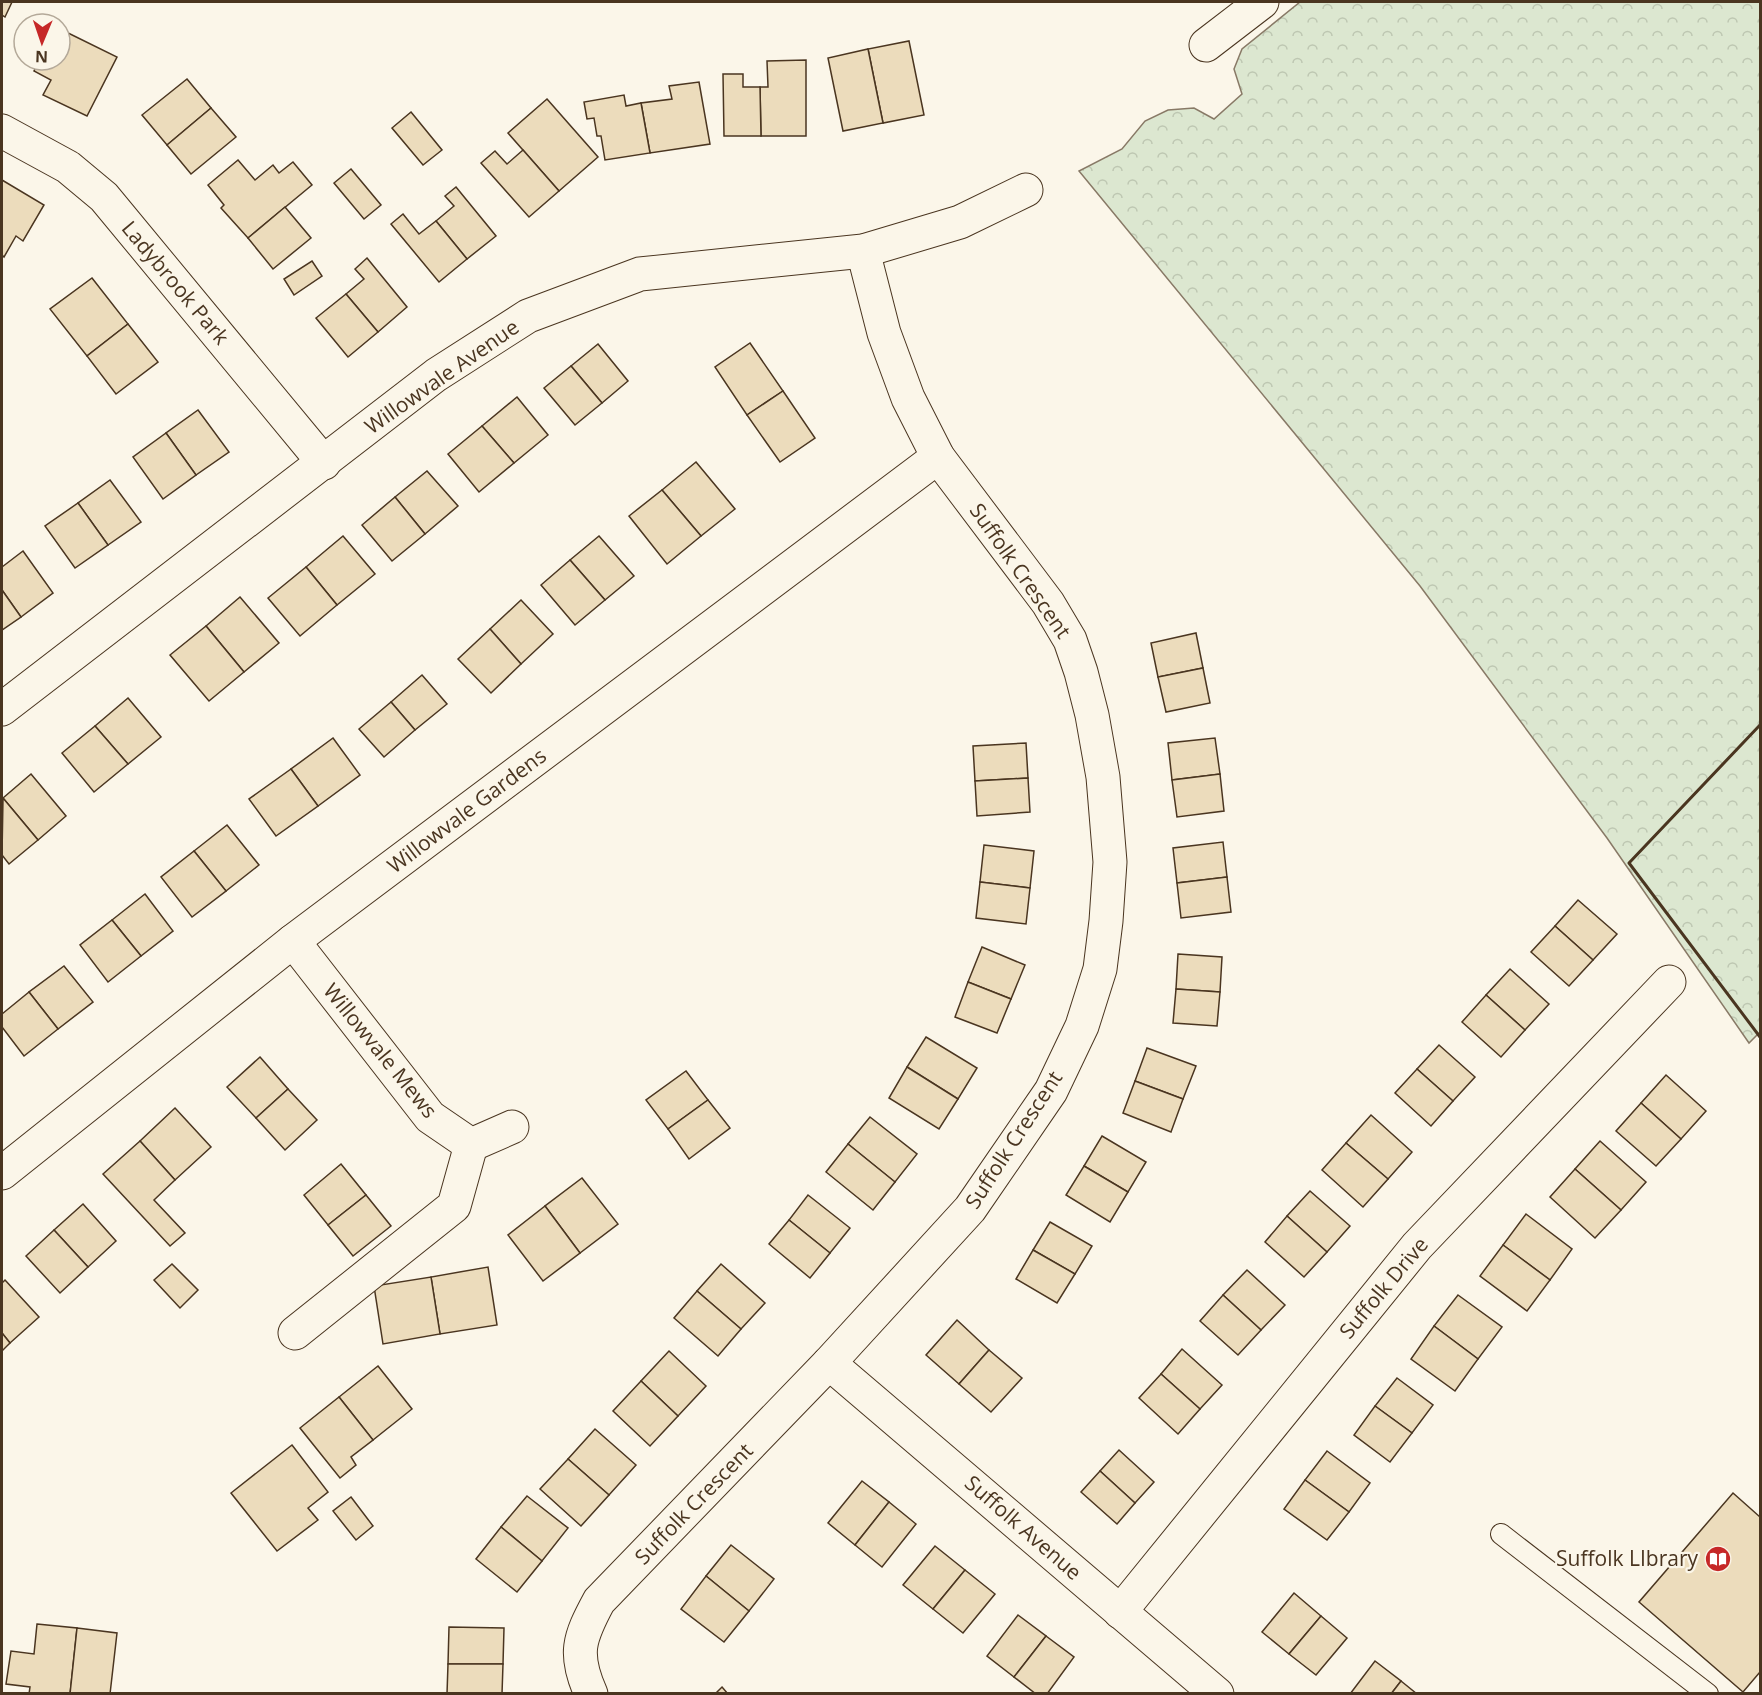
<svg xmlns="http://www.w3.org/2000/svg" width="1762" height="1695" viewBox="0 0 1762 1695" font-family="'Open Sans',sans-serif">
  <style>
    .park { fill: url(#park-crowns); stroke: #887966; stroke-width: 1.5 }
    .building { fill: #ecdcbc; stroke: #4a3520; stroke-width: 1.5 }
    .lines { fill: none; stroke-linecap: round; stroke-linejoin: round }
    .service-casing { stroke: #4a3520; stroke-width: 22 }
    .minor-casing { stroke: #4a3520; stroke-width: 35 }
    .service { stroke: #fbf6e9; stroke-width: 20 }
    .minor { stroke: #fbf6e9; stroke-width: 33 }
    .wall { stroke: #4a3520; stroke-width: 3 }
    .labels { text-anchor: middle; stroke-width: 4.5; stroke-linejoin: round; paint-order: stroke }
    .street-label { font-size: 21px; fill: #4a3520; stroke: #fbf6e9 }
    .poi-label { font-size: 21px; fill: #4a3520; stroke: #fbf6e9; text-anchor: end }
  </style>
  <defs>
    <pattern id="park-crowns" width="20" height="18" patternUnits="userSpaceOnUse" patternTransform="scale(1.5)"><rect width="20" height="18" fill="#dce7d0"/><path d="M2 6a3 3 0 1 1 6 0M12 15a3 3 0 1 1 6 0" fill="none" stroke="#bec7b2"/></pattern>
  </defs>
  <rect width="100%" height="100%" fill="#fbf6e9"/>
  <polygon class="park" points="1300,2 1760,2 1760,1032 1749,1043 1607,838 1420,586 1079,171 1122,149 1145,121 1168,110 1194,108 1214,119 1242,94 1234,69 1242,49"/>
  <g class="building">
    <polygon points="2,2 12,2 5,17 2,15"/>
    <polygon points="60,29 117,57 87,116 43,95 51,80 34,71 40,60 60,60"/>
    <polygon points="909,41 924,115 883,123 868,49"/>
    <polygon points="868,49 883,123 843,131 828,58"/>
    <polygon points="806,60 806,136 761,136 760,87 768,87 767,61"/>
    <polygon points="723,74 743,74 743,87 760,87 761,136 724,136"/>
    <polygon points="187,79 211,108 167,145 142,115"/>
    <polygon points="699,82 710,144 650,153 641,103 672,99 669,86"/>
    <polygon points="624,95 626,106 641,103 650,153 605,160 601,136 597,136 594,118 587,119 584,102"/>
    <polygon points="547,99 598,157 559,191 508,133"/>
    <polygon points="211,108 236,137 191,174 167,145"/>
    <polygon points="411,112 442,150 423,165 392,128"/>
    <polygon points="523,150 559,191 529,217 481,163 495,151 507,164"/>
    <polygon points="238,160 255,180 273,165 279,173 293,162 312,185 248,238 221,208 224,205 208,185"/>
    <polygon points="351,169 381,205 364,219 334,183"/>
    <polygon points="2,180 44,205 23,241 16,236 4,257 2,255"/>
    <polygon points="456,187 496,236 467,259 436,221 454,206 445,196"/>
    <polygon points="285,207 311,238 273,269 248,238"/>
    <polygon points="403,214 419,234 436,221 467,259 439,282 391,224"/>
    <polygon points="367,258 407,307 378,332 346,294 364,279 355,269"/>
    <polygon points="312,261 322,276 294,295 284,279"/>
    <polygon points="92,278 128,324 87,356 50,309"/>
    <polygon points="346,294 378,332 348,357 316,318"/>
    <polygon points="128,324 158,362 116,394 87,356"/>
    <polygon points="750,343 783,391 747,415 715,367"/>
    <polygon points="598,344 628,381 602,403 571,366"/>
    <polygon points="571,366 602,403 575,425 544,388"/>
    <polygon points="783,391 815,438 780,462 747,415"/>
    <polygon points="517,397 548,435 514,463 482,426"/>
    <polygon points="198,410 229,452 196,475 166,433"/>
    <polygon points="482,426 514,463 479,492 448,454"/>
    <polygon points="166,433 196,475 163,499 133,457"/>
    <polygon points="696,462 735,509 701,536 662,490"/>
    <polygon points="427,471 458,506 425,534 395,497"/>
    <polygon points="110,480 141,522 108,545 78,503"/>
    <polygon points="662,490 701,536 667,564 629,516"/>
    <polygon points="395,497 425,534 392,561 362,525"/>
    <polygon points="78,503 108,545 75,568 45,526"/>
    <polygon points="343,536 375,574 337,605 306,567"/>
    <polygon points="599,536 634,576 605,600 570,560"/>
    <polygon points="23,551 53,593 21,617 2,590 2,567"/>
    <polygon points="570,560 605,600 575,625 541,585"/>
    <polygon points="306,567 337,605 300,636 268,598"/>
    <polygon points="2,590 21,617 2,630"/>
    <polygon points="240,597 279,643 244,672 206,626"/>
    <polygon points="521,600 553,634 521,664 490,629"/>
    <polygon points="206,626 244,672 209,701 170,655"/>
    <polygon points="490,629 521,664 491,693 458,659"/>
    <polygon points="1196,633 1203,668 1158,677 1151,643"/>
    <polygon points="1203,668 1210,703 1166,712 1158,677"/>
    <polygon points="422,675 447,704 415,730 391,702"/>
    <polygon points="128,698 161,737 128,764 95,726"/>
    <polygon points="391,702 415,730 384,757 359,729"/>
    <polygon points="95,726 128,764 94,792 62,753"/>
    <polygon points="333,738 360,775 318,806 291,769"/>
    <polygon points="1215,738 1220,774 1172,780 1168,743"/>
    <polygon points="1026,743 1028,778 975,781 973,746"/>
    <polygon points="291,769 318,806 276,836 249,799"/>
    <polygon points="31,774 66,816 38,840 3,798"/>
    <polygon points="1220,774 1224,811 1177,817 1172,780"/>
    <polygon points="1028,778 1030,812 977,816 975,781"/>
    <polygon points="3,798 38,840 9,864 2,855"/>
    <polygon points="227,825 259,865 226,891 194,851"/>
    <polygon points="1223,842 1227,877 1177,883 1173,848"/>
    <polygon points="984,845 1034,851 1030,888 980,882"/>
    <polygon points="194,851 226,891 192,917 161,877"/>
    <polygon points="1227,877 1231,912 1181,918 1177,883"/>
    <polygon points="980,882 1030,888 1026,924 976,918"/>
    <polygon points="145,894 173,931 141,956 112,920"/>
    <polygon points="1578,900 1617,934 1593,960 1555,926"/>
    <polygon points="112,920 141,956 108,982 80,945"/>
    <polygon points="1555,926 1593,960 1569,986 1531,952"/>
    <polygon points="982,947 1025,965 1011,999 968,982"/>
    <polygon points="1178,954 1222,957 1220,992 1176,989"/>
    <polygon points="64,966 93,1002 58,1029 29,992"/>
    <polygon points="1510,969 1549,1004 1525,1030 1486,995"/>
    <polygon points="968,982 1011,999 997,1033 955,1017"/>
    <polygon points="1176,989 1220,992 1217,1026 1173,1023"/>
    <polygon points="29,992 58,1029 24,1056 2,1027 2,1014"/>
    <polygon points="1486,995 1525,1030 1501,1057 1462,1022"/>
    <polygon points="926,1037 977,1068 958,1099 907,1067"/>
    <polygon points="1439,1045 1475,1077 1453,1101 1417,1069"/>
    <polygon points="1147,1048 1196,1066 1183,1099 1135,1081"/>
    <polygon points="260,1057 288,1089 256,1118 227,1087"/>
    <polygon points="907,1067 958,1099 939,1129 889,1098"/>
    <polygon points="1417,1069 1453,1101 1431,1126 1395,1093"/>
    <polygon points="686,1071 708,1100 668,1129 646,1100"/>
    <polygon points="1666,1075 1706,1111 1681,1139 1641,1103"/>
    <polygon points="1135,1081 1183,1099 1171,1132 1123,1113"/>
    <polygon points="288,1089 317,1120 285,1150 256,1118"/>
    <polygon points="708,1100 730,1128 689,1159 668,1129"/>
    <polygon points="1641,1103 1681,1139 1656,1166 1616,1131"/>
    <polygon points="175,1108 211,1147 175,1180 140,1141"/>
    <polygon points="1371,1115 1412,1152 1388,1179 1346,1143"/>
    <polygon points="870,1117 917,1154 895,1182 848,1144"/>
    <polygon points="1102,1136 1146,1162 1128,1192 1084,1166"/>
    <polygon points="140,1141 175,1180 154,1200 185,1233 170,1246 103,1174"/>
    <polygon points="1600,1141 1646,1182 1621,1210 1575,1169"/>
    <polygon points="1346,1143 1388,1179 1363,1207 1322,1170"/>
    <polygon points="848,1144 895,1182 873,1210 826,1172"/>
    <polygon points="341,1164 366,1195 328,1225 304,1195"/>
    <polygon points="1084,1166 1128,1192 1110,1222 1066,1195"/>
    <polygon points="1575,1169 1621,1210 1595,1238 1550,1197"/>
    <polygon points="582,1178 618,1224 580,1253 545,1206"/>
    <polygon points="1310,1191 1350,1226 1327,1252 1287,1216"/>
    <polygon points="366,1195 391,1226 353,1256 328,1225"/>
    <polygon points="808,1195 850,1228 830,1253 789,1220"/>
    <polygon points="83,1204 116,1241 88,1267 54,1230"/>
    <polygon points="545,1206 580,1253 543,1281 508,1235"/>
    <polygon points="1526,1214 1572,1249 1550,1280 1503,1245"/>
    <polygon points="1287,1216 1327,1252 1304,1277 1265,1242"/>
    <polygon points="789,1220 830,1253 810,1278 769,1244"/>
    <polygon points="1050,1222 1092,1246 1075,1274 1033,1250"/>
    <polygon points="54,1230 88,1267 60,1293 26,1256"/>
    <polygon points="1503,1245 1550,1280 1527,1311 1480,1276"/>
    <polygon points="1033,1250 1075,1274 1057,1303 1016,1279"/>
    <polygon points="172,1264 198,1290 180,1308 154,1280"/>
    <polygon points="721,1264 765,1303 741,1329 697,1291"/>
    <polygon points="488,1267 497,1325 440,1334 431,1277"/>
    <polygon points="1247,1270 1285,1305 1261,1330 1223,1295"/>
    <polygon points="431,1277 440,1334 383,1344 374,1286"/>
    <polygon points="5,1280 39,1317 10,1343 2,1333 2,1283"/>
    <polygon points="697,1291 741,1329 718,1356 674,1318"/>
    <polygon points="1223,1295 1261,1330 1238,1355 1200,1321"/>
    <polygon points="1458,1295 1502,1327 1478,1359 1434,1326"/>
    <polygon points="957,1320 989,1350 959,1384 926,1355"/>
    <polygon points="1434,1326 1478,1359 1455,1391 1411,1359"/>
    <polygon points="2,1333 10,1343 2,1351"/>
    <polygon points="1182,1349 1222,1385 1200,1409 1161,1374"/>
    <polygon points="989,1350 1022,1378 991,1412 959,1384"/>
    <polygon points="669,1351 706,1386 678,1416 641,1381"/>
    <polygon points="378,1366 412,1409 373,1440 339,1397"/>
    <polygon points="1161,1374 1200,1409 1178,1434 1139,1398"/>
    <polygon points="1397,1378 1433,1405 1412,1433 1375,1406"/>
    <polygon points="641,1381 678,1416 650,1446 613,1411"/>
    <polygon points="339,1397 373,1440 351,1457 356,1465 340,1478 300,1428"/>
    <polygon points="1375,1406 1412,1433 1390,1462 1354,1435"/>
    <polygon points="595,1429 636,1465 609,1495 568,1459"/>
    <polygon points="292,1445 328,1492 308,1508 318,1520 277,1551 231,1493"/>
    <polygon points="1119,1450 1154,1482 1135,1503 1100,1471"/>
    <polygon points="1327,1451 1370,1483 1349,1512 1305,1480"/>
    <polygon points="568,1459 609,1495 581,1526 540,1489"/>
    <polygon points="1100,1471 1135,1503 1117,1524 1081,1492"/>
    <polygon points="1305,1480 1349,1512 1327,1540 1284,1509"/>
    <polygon points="862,1481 889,1502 855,1545 828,1523"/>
    <polygon points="1733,1493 1760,1517 1760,1672 1743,1692 1639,1602"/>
    <polygon points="527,1496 568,1528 542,1561 501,1527"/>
    <polygon points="351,1497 373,1526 356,1540 333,1511"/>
    <polygon points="889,1502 916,1524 882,1567 855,1545"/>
    <polygon points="501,1527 542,1561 517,1592 476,1559"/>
    <polygon points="731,1545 774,1579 749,1611 706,1576"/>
    <polygon points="935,1546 965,1570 933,1609 903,1585"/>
    <polygon points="965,1570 995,1594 963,1633 933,1609"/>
    <polygon points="706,1576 749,1611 724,1642 681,1609"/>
    <polygon points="1294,1593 1321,1616 1289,1654 1262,1632"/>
    <polygon points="1018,1615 1046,1636 1014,1677 987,1656"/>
    <polygon points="1321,1616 1347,1638 1316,1675 1289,1654"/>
    <polygon points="37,1624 77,1628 70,1694 29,1694 30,1687 6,1684 11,1651 34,1654"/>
    <polygon points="449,1627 504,1628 503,1664 448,1664"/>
    <polygon points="77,1628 117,1633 110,1694 70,1694"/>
    <polygon points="1046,1636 1074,1657 1047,1694 1036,1694 1014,1677"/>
    <polygon points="1375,1661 1401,1681 1391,1694 1350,1694"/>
    <polygon points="448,1664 503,1664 502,1694 447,1694"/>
    <polygon points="1401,1681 1417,1694 1391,1694"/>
    <polygon points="722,1687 728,1694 715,1694"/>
  </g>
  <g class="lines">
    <g class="service-casing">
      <polyline id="service" points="1501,1534 1708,1694"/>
    </g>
    <g class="minor-casing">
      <g id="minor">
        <polyline points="1206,45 1262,2"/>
        <polyline points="2,131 68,167 104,197 324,463"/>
        <polyline points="2,709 436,375 528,316 640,274 863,251 960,222 1026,190"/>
        <polyline points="293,941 430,1117 471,1145 512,1127"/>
        <polyline points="2,1173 293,941 938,457"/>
        <polyline points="295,1333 454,1206 471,1145"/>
        <polyline points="829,1363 1217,1694"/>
        <polyline points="1120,1612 1417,1246 1669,982"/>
        <path d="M 591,1694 C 573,1654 579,1638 599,1601 L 829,1363 L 970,1209 L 1051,1091 L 1082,1026 L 1100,969 L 1106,921 L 1110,862 L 1103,777 L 1092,715 L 1081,672 L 1070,640 L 1048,603 L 938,457 L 908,398 L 884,333 L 863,251"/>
      </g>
    </g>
    <use href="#service" class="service"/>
    <use href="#minor" class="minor"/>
    <polyline class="wall" points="1760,725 1629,863 1760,1037"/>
  </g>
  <defs>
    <g id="library-disc" transform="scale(1.35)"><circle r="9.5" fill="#c62828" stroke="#fbf6e9"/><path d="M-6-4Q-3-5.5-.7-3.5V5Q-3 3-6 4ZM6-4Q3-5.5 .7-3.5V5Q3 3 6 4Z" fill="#fff"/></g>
  </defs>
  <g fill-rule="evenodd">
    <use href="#library-disc" x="1718" y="1559"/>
  </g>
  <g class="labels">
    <g class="street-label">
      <text transform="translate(175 283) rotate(50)" y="7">Ladybrook Park</text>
      <text transform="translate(442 377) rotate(-35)" y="7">Willowvale Avenue</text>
      <text transform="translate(1020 571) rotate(55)" y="7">Suffolk Crescent</text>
      <text transform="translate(467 811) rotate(-37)" y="7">Willowvale Gardens</text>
      <text transform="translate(380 1051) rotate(51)" y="7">Willowvale Mews</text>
      <text transform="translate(1014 1140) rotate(-57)" y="7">Suffolk Crescent</text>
      <text transform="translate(1384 1288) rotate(-50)" y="7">Suffolk Drive</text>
      <text transform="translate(694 1504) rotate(-46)" y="7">Suffolk Crescent</text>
      <text transform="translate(1023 1528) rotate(41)" y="7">Suffolk Avenue</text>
    </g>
    <g class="poi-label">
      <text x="1698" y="1566">Suffolk LIbrary</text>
    </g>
  </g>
  <rect width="1762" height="1695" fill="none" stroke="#4a3520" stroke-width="6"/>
  <g transform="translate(42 42) rotate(182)"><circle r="28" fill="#fbf6e9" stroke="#b4a999" stroke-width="1.5"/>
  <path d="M0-4.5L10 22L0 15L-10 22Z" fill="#c62828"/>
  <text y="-9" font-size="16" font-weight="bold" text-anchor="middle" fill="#4a3520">N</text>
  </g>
</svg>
